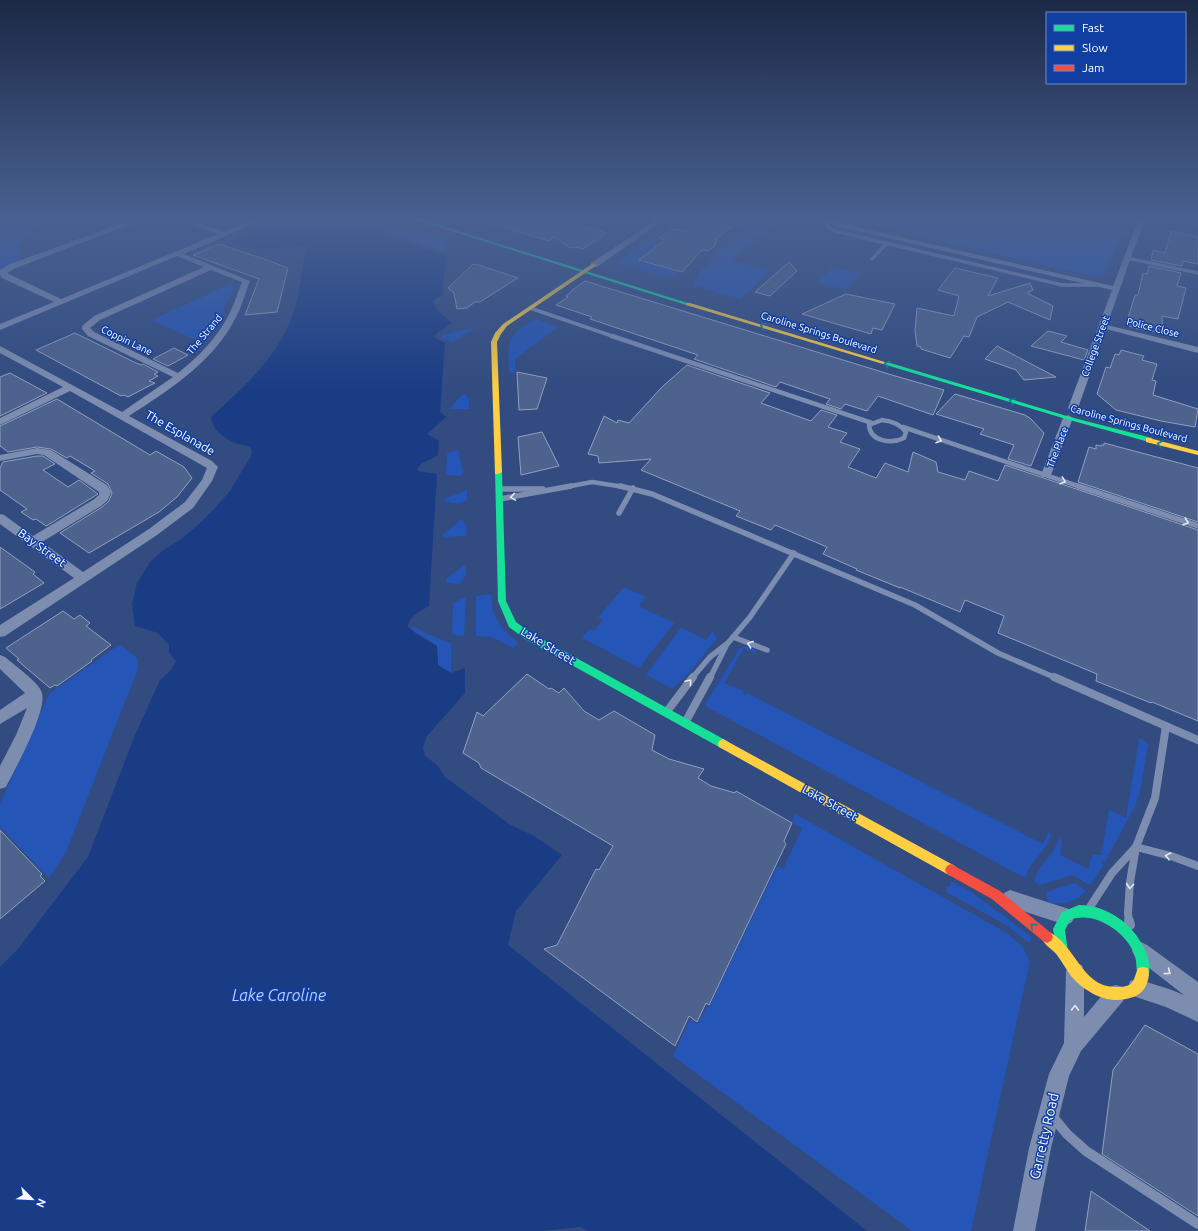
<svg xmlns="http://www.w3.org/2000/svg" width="1198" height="1231" viewBox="0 0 1198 1231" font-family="Ubuntu,sans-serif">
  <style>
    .green { fill: #2555b6 }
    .water { fill: #1a3c85 }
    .building { fill: #4d628d; stroke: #92a0be }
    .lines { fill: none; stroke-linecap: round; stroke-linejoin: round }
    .lane-far4 { stroke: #7d8db0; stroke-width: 3.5 }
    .lane-far3 { stroke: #7d8db0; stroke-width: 4.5 }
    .lane-far2 { stroke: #7d8db0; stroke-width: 5.5 }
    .lane-far1 { stroke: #7d8db0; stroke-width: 8 }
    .lane { stroke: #7d8db0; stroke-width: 10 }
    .street { fill: #7d8db0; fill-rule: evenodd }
    .fast { fill: #16e098; fill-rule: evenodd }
    .slow { fill: #ffcf43; fill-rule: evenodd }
    .jam { fill: #f24e42; fill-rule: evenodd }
    .oneway { stroke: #137f9d }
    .oneway2 { stroke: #e5e8ef }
    .labels { text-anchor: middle; stroke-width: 3; stroke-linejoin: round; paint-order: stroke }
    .far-street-label { font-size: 10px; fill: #fff; stroke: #113ea1 }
    .street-label { font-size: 12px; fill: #fff; stroke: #113ea1 }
    .near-street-label { font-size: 14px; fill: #fff; stroke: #113ea1 }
    .near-water-label { font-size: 16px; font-style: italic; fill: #b6cdfb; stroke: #113ea1 }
  </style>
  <rect width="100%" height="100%" fill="#324b80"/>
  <g class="green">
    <polygon points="0,218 43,218 30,229 19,244 20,262 0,270"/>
    <polygon points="355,218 387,218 447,240 446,252 401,237"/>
    <path d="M 680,218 L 751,218 C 737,234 717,224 699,219 L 684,232 L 672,230 L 659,237 L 661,244 L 639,260 L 678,271 L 673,277 L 669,278 L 615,263 Z"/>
    <polygon points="756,218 781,218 731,260 771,271 740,299 693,285 700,270 709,265 714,253 748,235 742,228 751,223"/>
    <polygon points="840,218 1128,218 1105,275 1099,278"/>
    <polygon points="833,267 860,274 846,290 817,282"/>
    <path d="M 232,283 L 235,286 C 225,307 217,325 202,343 L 152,320 Z"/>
    <path d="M 536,319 L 558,327 L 515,359 L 515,373 L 509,372 C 508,342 507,333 536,319 Z"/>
    <polygon points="476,327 453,342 441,338 443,335"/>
    <polygon points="466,394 469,400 469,409 449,409 461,396"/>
    <polygon points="458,449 463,474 458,476 446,475 447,454"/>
    <path d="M 467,490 L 467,500 C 459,505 452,503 444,501 L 444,499 Z"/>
    <polygon points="462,519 467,528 466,536 444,537 442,535"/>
    <polygon points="466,564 466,575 460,584 446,583 446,579"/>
    <polygon points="624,587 646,597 639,606 674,623 639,668 582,638 589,629 594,631 603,620 598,617"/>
    <path d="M 489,594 L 492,596 C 490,616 504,631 518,643 L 513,648 L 492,637 L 476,636 L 476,596 Z"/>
    <polygon points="466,597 464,636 452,635 453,603"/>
    <polygon points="414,626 427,634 451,643 451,673 438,665 437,646 414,631 413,629 411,628"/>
    <path d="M 682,626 L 683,626 L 682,628 L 706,640 L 713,631 L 717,638 C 709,648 681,686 671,688 L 646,675 Z"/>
    <polygon points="120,644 138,659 138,669 66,852 49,878 0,827 0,804 49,694"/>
    <path d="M 746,646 L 755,650 L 756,654 L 744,648 L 724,683 L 744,691 L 743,693 L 745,695 L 747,693 L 1043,844 L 1048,832 L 1050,834 L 1051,836 C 1045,852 1031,860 1025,878 L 707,707 L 705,705 L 739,649 Z"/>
    <polygon points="1139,738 1144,740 1148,744 1141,787 1136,804 1105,862 1102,860 1101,863 1104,865 1091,884 1087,884 1073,875 1040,885 1034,882 1038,870 1052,853 1060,838 1062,840 1060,855 1088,869 1092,855 1101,855 1109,810 1126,818"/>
    <polygon points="795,814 1007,933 1022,946 1030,961 971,1231 912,1231 673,1056 690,1019 698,1024 707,1006 709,1007 777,866 783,869 802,828 791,822"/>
    <polygon points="951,881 970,891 1032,937 1029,943 1006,925 946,892 947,886 950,887"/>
    <path d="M 1075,883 L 1086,891 C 1074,903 1064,905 1048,903 L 1046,892 Z"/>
  </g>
  <path class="water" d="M 286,218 L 347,218 L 381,233 L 446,256 L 442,295 L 433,301 L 437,310 L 452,323 L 437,333 L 434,337 L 445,343 L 440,412 L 446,417 L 427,434 L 439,441 L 438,455 L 421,464 L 417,469 L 418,471 L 437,474 L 429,606 C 421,611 408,616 408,627 L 418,635 L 437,646 L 438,665 L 451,673 L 465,668 L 465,693 L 427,736 L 423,747 L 425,756 L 437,765 L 445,777 L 509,824 L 534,836 L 562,855 L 516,911 L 508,945 L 867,1231 L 588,1231 L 580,1227 L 541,1231 L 0,1231 L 0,967 L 17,950 L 88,857 L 135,735 L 160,680 L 171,670 L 176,661 L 169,653 L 169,645 L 158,633 L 135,626 L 132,604 L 137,583 L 150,562 L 162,551 L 180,540 L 199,524 L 215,508 L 230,491 L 251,456 L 252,450 L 250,447 C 245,445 240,445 235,443 C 225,439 209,427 212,416 C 242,389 275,359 290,322 C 299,301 302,269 306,246 L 254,249 L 231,241 Z"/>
  <g class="building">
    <polygon points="483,218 543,218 567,225 581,226 607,233 583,249 576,247 570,248 555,237 549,241 483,221"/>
    <polygon points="699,219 731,228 717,238 715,246 708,251 702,250 682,272 639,260 665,240 659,238 672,230 677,229 686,232 693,223"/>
    <polygon points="1171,231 1198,237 1198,264 1183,261 1182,266 1151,260 1153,250 1165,253"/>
    <polygon points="219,244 267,260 288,268 277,312 245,315 259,279 193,255"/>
    <polygon points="789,262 797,271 770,296 755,292"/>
    <polygon points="473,264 479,265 518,278 480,302 475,302 467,308 457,309 454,293 448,288"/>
    <polygon points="1149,266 1181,273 1177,286 1186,288 1178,319 1162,316 1163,333 1139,329 1126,325 1135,295 1138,295 1143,273 1147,274"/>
    <polygon points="955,268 998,278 988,296 1030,283 1033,290 1027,293 1053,306 1050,320 1008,302 977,317 969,337 964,336 950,358 921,349 921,347 917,346 915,331 917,308 954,316 959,296 938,290"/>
    <polygon points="585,281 892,375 944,390 933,415 878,396 867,411 845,404 841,409 826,404 830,399 780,382 776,387 694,359 698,355 590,319 592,317 556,305 568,297 566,296 572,291 571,291"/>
    <polygon points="846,294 895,304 882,330 873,328 871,334 802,314"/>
    <polygon points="1048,331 1067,336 1061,342 1088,350 1084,360 1031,346"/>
    <polygon points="75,333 134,362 141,365 143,364 158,372 154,374 158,376 149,381 155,383 145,388 128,397 124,395 121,396 36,350"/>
    <polygon points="997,346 1056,377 1024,380 1016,370 985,359"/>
    <polygon points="174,348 188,355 168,366 153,359"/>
    <polygon points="1121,350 1144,356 1142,360 1157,364 1152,380 1156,381 1153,395 1198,409 1195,427 1161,421 1116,410 1097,394 1106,367 1110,368 1115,354 1119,355"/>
    <polygon points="687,365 770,393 761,403 811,421 821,410 837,415 828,427 847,433 840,442 860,449 848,467 876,478 885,463 908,472 913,452 936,462 938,472 965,480 969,471 998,481 1005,465 1198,530 1198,721 1152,702 1151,703 1096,681 1097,674 998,633 1004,616 965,600 960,612 900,587 900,588 856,570 857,569 823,554 827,547 775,525 771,530 736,516 740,511 641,470 651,459 599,463 598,456 588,454 604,416 617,423 618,420 629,423 662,387"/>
    <polygon points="517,372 547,378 537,409 519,410"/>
    <polygon points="10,373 47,393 0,416 0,377"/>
    <polygon points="955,394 1025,415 1031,419 1044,433 1031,466 1008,459 1014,445 980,434 984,429 936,414"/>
    <polygon points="57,399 150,455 156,451 184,467 192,478 177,497 159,512 89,553 60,533 102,507 109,501 112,493 108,484 91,473 95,471 70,456 67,458 51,449 37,447 8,452 0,446 0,426"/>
    <polygon points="542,432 559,466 521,475 518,437"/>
    <polygon points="1104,443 1198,468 1198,522 1078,482 1089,447 1096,449 1096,445 1101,446 1101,445 1104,445"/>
    <polygon points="37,456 43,456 55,464 43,470 68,487 79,480 98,494 48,525 46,526 36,519 33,520 21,512 27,509 0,490 0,468 3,462"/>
    <polygon points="0,547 35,572 33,574 44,583 0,609"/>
    <polygon points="63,611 74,619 80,615 90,623 86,626 111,645 91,660 92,661 57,686 55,685 50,688 17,660 19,659 6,648"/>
    <polygon points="527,674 549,689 551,688 559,693 564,688 584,711 599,720 614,711 655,735 652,750 669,759 704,769 698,778 711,786 735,793 736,791 792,823 784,841 786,844 709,1005 706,1003 697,1022 689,1016 675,1046 544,949 557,945 596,869 599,870 613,846 481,768 479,763 463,753 477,712 483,716"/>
    <polygon points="0,830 42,874 40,876 45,881 0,919"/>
    <polygon points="1145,1025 1198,1054 1198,1216 1102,1154 1113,1070"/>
    <polygon points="1091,1191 1150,1231 1085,1231"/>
  </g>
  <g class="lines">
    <g class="lane-far4">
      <polyline points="825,221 829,228 835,231 1062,285 1095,285"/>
      <polyline points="1127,258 1198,273"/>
      <polyline points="872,259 887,243"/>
      <polyline points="530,308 615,337"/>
    </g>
    <g class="lane-far3">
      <polyline points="612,336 872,423"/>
      <path d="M 882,420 C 892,421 900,424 906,432 L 904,438 C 892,444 870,442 869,425 Z"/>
      <polyline points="903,427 1081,487"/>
      <polyline points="566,487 592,482 624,487"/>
    </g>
    <g class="lane-far2">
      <polyline points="620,486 652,494 915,605 998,653 1056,678"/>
      <polyline points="1078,486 1198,526"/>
      <polyline points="500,489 543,489"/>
      <polyline points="500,499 571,486"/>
      <polyline points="619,513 633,488"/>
      <polyline points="733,637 767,650"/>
      <polyline points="692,678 710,657 728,643 750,617 794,553"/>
      <polyline points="710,678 726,646"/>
    </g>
    <g class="lane-far1">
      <polyline points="1054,677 1198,740"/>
      <polyline points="668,710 693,677"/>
      <polyline points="686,721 710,677"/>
      <polyline points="1136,847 1171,856 1198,866"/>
      <polyline points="1090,907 1112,873 1136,847"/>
      <polyline points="1129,922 1128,913 1130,882 1136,847 1155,798 1166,726"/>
    </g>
    <g class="lane">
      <polyline points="1129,921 1130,925"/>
      <polyline points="1052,1116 1067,1134 1086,1151 1198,1224"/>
    </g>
    <g class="street">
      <path d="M 137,218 L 146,218 L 16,268 L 7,273 L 61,299 L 218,234 L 175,218 L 184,218 L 224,232 L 258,218 L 267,218 L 184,254 L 250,281 C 245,293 242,307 235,319 C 213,362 169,390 129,416 L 212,461 L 218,467 L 212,481 L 193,508 L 157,535 L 5,636 L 0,637 L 0,625 L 74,578 L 0,524 L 0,514 L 4,515 L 33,536 L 93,500 L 99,495 L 99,492 L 44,455 L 37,454 L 0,461 L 0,455 L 37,448 L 51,450 L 107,485 L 111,492 L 108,500 L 101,506 L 42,542 L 83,572 L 149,529 L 185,502 L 202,480 L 207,468 L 70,391 L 0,425 L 0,418 L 63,387 L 0,353 L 0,346 L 122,412 L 173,377 L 88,336 L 82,329 L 82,326 L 94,316 L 204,267 L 177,256 L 0,330 L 0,324 L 54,302 L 2,278 L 0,275 L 0,270 L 10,264 ZM 211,270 L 242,282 C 237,295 233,308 226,320 C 214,341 197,358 178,373 L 94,332 L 90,328 L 100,320 Z"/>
      <polygon points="659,218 666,218 597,267 591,267 591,263"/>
      <polygon points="807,218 818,218 1113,286 1139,218 1145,218 1107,325 1198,347 1198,353 1106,329 1078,408 1073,411 1070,410 1068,408 1112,290 810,220"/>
      <polygon points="1068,415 1073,418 1051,475 1050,477 1042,477 1041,475 1063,418"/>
      <path d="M 0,655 L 5,657 C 14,665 39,682 42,693 C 47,712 15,769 6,787 L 0,789 L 0,766 L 16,735 L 27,708 L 0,724 L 0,710 L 25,693 L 0,669 Z"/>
      <polygon points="1010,890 1072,910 1075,916 1072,922 1066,925 1004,905 1001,899 1004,893"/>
      <polygon points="1141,942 1147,945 1198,982 1198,1022 1166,1007 1130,995 1128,988 1130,981 1137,979 1169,989 1184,995 1135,957 1132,951 1135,945"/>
      <polygon points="1075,963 1082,965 1084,972 1084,1017 1109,987 1116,985 1123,987 1125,994 1123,1001 1081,1051 1069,1076 1051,1148 1035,1231 1013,1231 1029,1148 1049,1074 1064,1043 1066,972 1068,965"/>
    </g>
    <g class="fast">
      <polygon points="410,218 417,218 691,304 686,305"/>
      <polygon points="883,362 887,362 1070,417 1152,438 1153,440 1149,442 1066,419 883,364"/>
      <polygon points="495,470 498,470 502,472 506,601 516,622 531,633 727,741 728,744 727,747 723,749 719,747 525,639 509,627 498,601"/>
      <path d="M 1079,905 C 1108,905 1134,925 1145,950 C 1149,958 1151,969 1148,978 L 1143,979 L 1138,978 C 1136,970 1137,963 1135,956 C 1127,932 1094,910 1070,920 L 1065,930 L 1068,952 L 1066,956 L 1062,958 L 1058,956 L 1053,929 L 1062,912 Z"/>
    </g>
    <g class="slow">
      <polygon points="592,264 597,265 507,326 501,334 497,342 502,472 498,474 495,474 491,342 495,333 503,324"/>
      <polygon points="686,303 690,303 888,363 883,364 686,305"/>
      <polygon points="1146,438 1149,438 1198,451 1198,455 1146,442"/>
      <polygon points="723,739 955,866 957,870 955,874 951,876 947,874 719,747 718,744 719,741"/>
      <path d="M 1047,931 C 1076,943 1081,989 1118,987 C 1134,987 1133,981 1138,968 L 1143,967 L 1148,968 C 1150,975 1148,983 1144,989 C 1140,995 1132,998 1126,999 C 1105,1004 1084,991 1071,976 C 1066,969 1062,962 1057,955 C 1052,949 1044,945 1041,937 L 1043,933 Z"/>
    </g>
    <polygon class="jam" points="951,864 1000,891 1051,933 1053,937 1051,941 1047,943 1043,941 992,899 947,874 945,870 947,866"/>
  </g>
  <defs><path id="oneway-chevron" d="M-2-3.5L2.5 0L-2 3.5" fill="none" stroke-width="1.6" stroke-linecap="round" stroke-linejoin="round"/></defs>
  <g class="oneway">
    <use href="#oneway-chevron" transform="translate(763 326) rotate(-163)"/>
    <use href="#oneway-chevron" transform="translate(887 364) rotate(-163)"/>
    <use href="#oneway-chevron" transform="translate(1012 401) rotate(-163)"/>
    <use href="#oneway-chevron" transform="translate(1160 444) rotate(-166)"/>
    <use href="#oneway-chevron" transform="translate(1033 926) rotate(-139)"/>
  </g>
  <g class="oneway2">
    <use href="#oneway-chevron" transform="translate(939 440) rotate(19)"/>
    <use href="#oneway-chevron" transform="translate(1063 481) rotate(19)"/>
    <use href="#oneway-chevron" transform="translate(513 497) rotate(171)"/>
    <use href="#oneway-chevron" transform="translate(1186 522) rotate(19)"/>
    <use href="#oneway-chevron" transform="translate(750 644) rotate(-160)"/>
    <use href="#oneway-chevron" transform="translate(689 682) rotate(-50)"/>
    <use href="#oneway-chevron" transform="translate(1168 856) rotate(-166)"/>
    <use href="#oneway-chevron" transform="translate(1130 886) rotate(95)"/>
    <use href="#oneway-chevron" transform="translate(1168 972) rotate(37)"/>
    <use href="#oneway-chevron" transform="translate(1075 1008) rotate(-89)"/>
  </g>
  <linearGradient id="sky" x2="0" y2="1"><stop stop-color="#1c2946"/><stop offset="0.56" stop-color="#496191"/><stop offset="1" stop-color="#496191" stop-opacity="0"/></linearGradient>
  <rect width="1198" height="390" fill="url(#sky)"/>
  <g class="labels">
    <g class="far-street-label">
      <text transform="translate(1153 327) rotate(14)" y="4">Police Close</text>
      <text transform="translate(819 332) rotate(17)" y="4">Caroline Springs Boulevard</text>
      <text transform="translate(204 334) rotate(-50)" y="4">The Strand</text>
      <text transform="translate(127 340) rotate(26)" y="4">Coppin Lane</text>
      <text transform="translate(1095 346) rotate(-70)" y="4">College Street</text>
      <text transform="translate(1129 423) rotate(15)" y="4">Caroline Springs Boulevard</text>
      <text transform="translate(1057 447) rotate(-69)" y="4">The Place</text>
    </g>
    <g class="street-label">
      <text transform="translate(180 433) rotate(30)" y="4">The Esplanade</text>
      <text transform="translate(42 548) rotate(36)" y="4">Bay Street</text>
      <text transform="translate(548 646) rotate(31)" y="4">Lake Street</text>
      <text transform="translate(830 803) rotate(29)" y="4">Lake Street</text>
    </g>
    <g class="near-street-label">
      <text transform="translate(1044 1136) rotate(-77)" y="5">Garretty Road</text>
    </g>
    <g class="near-water-label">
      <text x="279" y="1001">Lake Caroline</text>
    </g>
  </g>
  <rect x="1046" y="12" width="140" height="72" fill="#113ea1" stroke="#708bc7"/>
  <rect x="1054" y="25" width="20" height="6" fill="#16e098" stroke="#708bc7"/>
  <text x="1082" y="32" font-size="12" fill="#ffffff">Fast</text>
  <rect x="1054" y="45" width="20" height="6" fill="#ffcf43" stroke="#708bc7"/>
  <text x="1082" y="52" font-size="12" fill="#ffffff">Slow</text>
  <rect x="1054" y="65" width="20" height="6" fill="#f24e42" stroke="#708bc7"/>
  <text x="1082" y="72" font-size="12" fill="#ffffff">Jam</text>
  <g transform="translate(32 1199) rotate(114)" stroke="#113ea1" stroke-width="3" paint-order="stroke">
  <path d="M0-3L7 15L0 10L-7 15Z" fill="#ffffff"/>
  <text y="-6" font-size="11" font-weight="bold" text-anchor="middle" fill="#ffffff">N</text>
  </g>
</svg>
